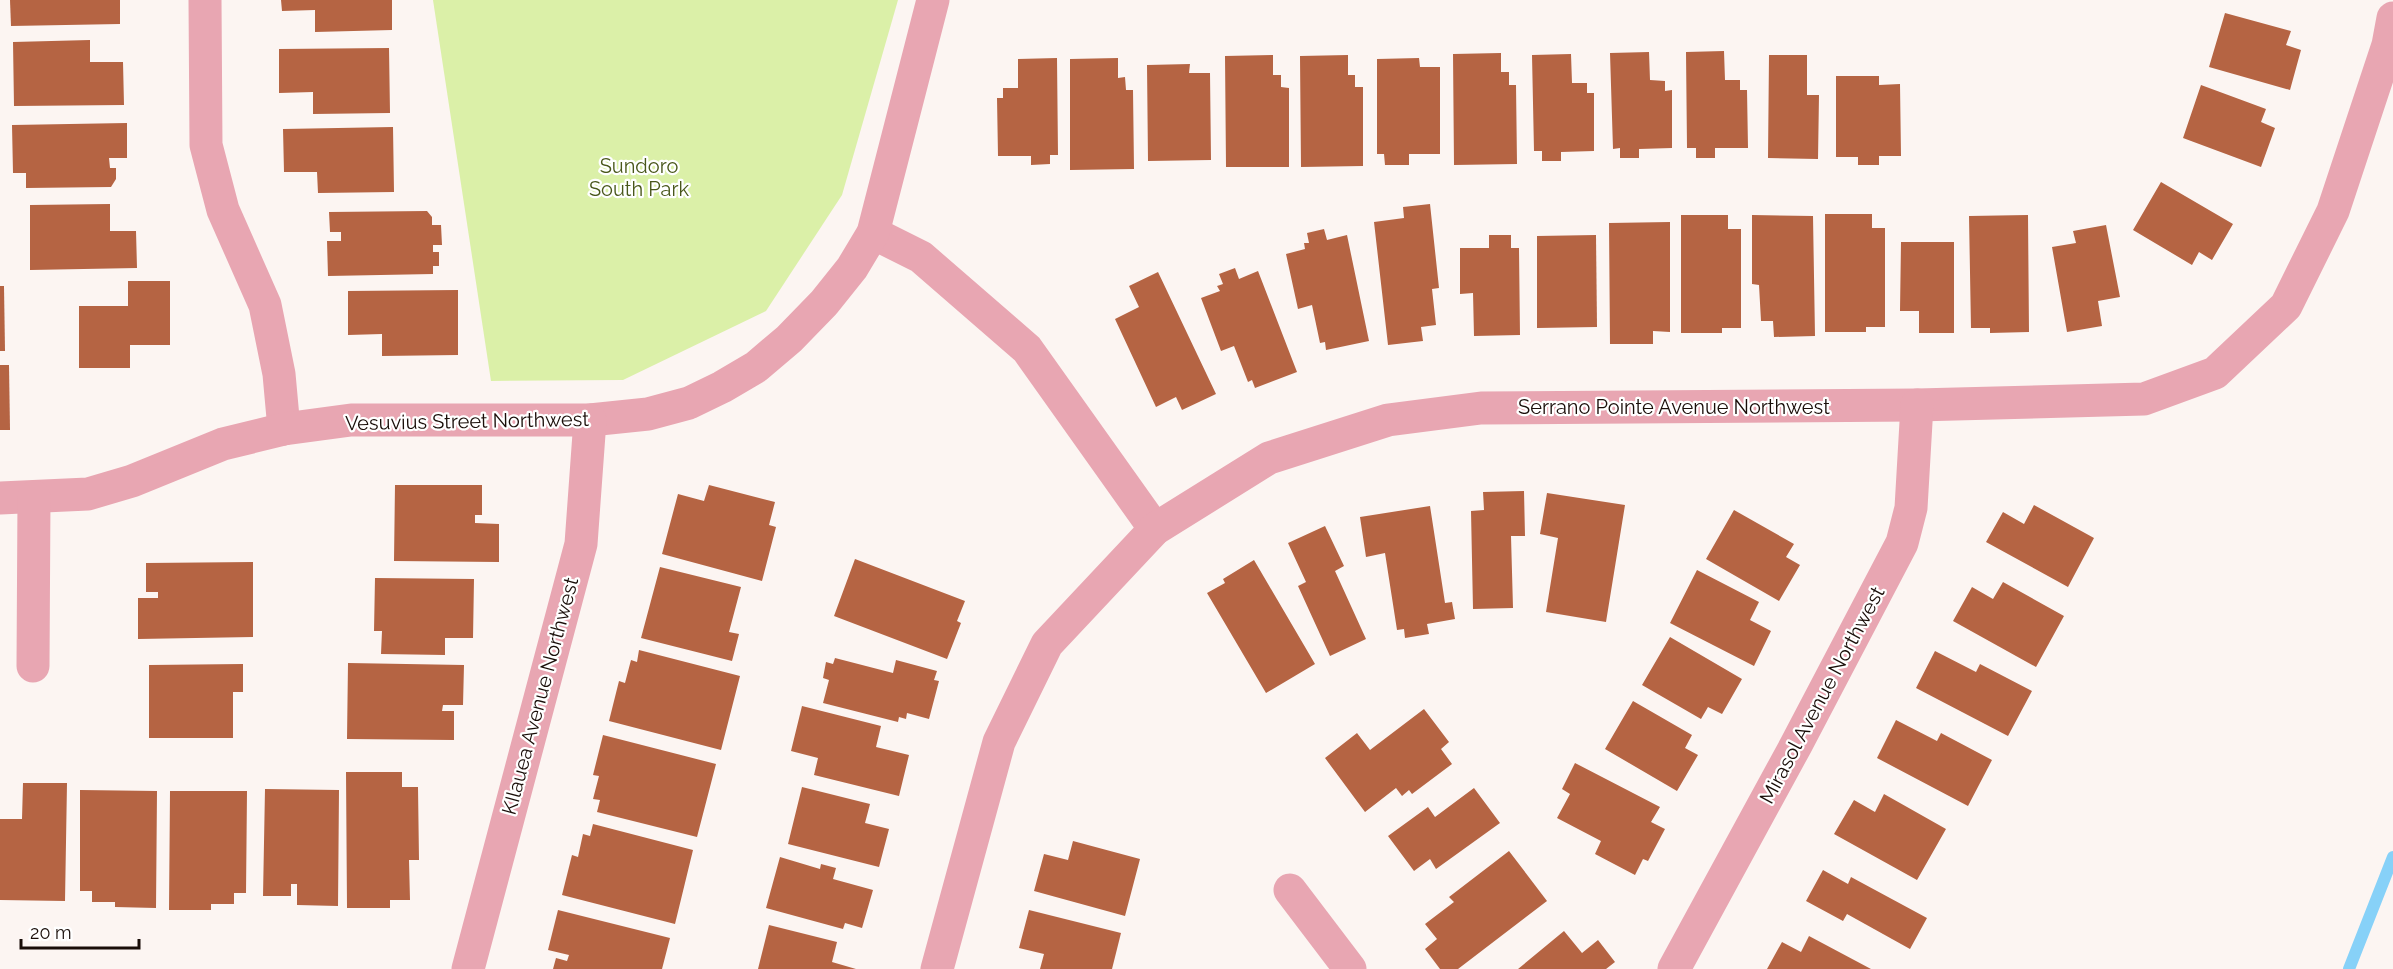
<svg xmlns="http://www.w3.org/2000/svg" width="2393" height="969" viewBox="0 0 2393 969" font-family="Raleway,sans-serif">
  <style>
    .park { fill: #dbf0a8 }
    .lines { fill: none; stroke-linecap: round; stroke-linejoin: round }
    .stream { stroke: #87d1f8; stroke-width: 12 }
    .building { fill: #b56443 }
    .minor { stroke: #e8a6b2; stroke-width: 33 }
    .labels { text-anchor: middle; stroke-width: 4.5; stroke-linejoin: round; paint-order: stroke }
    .park-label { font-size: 20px; fill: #49571a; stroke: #fff }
    .street-label { font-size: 20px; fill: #190d08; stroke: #fff }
  </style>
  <rect width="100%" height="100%" fill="#fcf5f2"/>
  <polygon class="park" points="433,0 898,0 842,195 766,311 623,380 491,381"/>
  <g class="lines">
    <polyline class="stream" points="2349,969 2393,857"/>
  </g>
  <g class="building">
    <polygon points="10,0 120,0 120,24 11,26"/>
    <polygon points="281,0 392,0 392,30 315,32 315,10 282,11"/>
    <polygon points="2225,13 2291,31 2286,45 2301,50 2290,90 2209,67"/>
    <polygon points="90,40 90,62 123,62 124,105 14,106 13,42"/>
    <polygon points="389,48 390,113 313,114 313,92 279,93 279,49"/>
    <polygon points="1724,51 1725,80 1740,80 1740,90 1747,90 1748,148 1715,148 1715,158 1696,158 1696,148 1687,148 1686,52"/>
    <polygon points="1649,52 1650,80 1665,81 1665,91 1672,90 1672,148 1639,149 1639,158 1620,158 1620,148 1613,149 1610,53"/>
    <polygon points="1501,53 1501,72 1509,72 1509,85 1516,85 1517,164 1454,165 1453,54"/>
    <polygon points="1571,54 1572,83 1587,83 1587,93 1594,93 1594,151 1561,152 1561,161 1542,161 1542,151 1534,151 1532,55"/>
    <polygon points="1273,55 1273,75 1281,75 1281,87 1289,88 1289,167 1226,167 1225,56"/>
    <polygon points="1348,55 1348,75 1355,75 1355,87 1363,87 1363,166 1301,167 1300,56"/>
    <polygon points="1769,55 1807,55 1807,95 1819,95 1818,159 1768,158"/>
    <polygon points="1057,58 1058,155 1050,155 1050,164 1031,165 1031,156 998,156 997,98 1003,98 1003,88 1018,88 1018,59"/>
    <polygon points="1118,58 1118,78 1125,77 1126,90 1133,90 1134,169 1070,170 1070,59"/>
    <polygon points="1419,58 1420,67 1440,67 1440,154 1409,154 1409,165 1385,165 1384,154 1377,154 1377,59"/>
    <polygon points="1190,64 1189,73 1210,73 1211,160 1148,161 1147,65"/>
    <polygon points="1836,76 1879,76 1879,85 1900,84 1901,156 1879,156 1879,165 1858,165 1858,157 1836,157"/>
    <polygon points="2201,85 2266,109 2261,122 2275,128 2261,167 2183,138"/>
    <polygon points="127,123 127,158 109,158 110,168 116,168 116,179 111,187 26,188 26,173 13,173 12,125"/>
    <polygon points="393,127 394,192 318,193 317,172 284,172 283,129"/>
    <polygon points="2161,182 2233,224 2212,260 2199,252 2192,265 2133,230"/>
    <polygon points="110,204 110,231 136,231 137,268 30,270 30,205"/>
    <polygon points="1430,204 1439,288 1432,289 1436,325 1421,327 1423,341 1388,345 1374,222 1404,218 1403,207"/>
    <polygon points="427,211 432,217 432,225 441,225 442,245 433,245 433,252 439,252 439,266 433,266 433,274 328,276 327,241 341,241 341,232 330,232 329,212"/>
    <polygon points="1825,214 1872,214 1872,228 1885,228 1885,327 1866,327 1866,332 1825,332"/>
    <polygon points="1681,215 1728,215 1728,229 1741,229 1741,328 1722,328 1722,333 1681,333"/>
    <polygon points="1752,215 1813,216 1815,336 1774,337 1773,321 1761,321 1759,285 1752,284"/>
    <polygon points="2028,215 2029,332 1990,333 1990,328 1971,328 1969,216"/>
    <polygon points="1670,222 1670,332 1653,331 1653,344 1610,344 1609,223"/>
    <polygon points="2106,225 2120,297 2098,301 2102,326 2067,332 2052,247 2076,243 2073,231"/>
    <polygon points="1324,229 1327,240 1347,235 1369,341 1326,350 1325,342 1320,343 1312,305 1298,309 1286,254 1305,249 1304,243 1309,243 1307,233"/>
    <polygon points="1489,235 1511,235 1511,248 1519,248 1520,335 1474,336 1473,293 1460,294 1460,248 1489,248"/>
    <polygon points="1596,235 1597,327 1537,328 1537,236"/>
    <polygon points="1901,242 1954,242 1954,333 1919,333 1919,311 1900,311"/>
    <polygon points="1235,268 1239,279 1258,271 1297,372 1255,388 1252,380 1248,382 1234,346 1221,351 1201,298 1220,291 1217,286 1223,284 1219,274"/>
    <polygon points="1158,272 1216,394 1182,410 1176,397 1156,407 1115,319 1139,307 1129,286"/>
    <polygon points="128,281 170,281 170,345 130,345 130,368 79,368 79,306 128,306"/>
    <polygon points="0,286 4,286 5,351 0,351"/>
    <polygon points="458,290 458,355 382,356 382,334 348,335 348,291"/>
    <polygon points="0,365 9,365 10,430 0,430"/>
    <polygon points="395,485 482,485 482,515 475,515 475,523 499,524 499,562 394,561"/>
    <polygon points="709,485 775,502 769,525 776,527 762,581 662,554 678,494 704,501"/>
    <polygon points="1524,491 1525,536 1511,536 1513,608 1473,609 1471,511 1484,510 1483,492"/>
    <polygon points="1547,493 1625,505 1606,622 1546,612 1558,538 1540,534"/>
    <polygon points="2034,505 2094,538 2068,587 1986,542 2003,512 2024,524"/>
    <polygon points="1430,506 1445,603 1452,602 1455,619 1427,624 1429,634 1405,638 1404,629 1397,630 1385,553 1366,557 1360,517"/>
    <polygon points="1734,510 1794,544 1786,557 1800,565 1779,601 1706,559"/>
    <polygon points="1325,526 1344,566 1335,571 1366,639 1330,656 1298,586 1306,582 1288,543"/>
    <polygon points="855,559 965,601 957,621 961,623 947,659 834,616"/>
    <polygon points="1254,560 1315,664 1266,693 1207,593 1225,583 1223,579"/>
    <polygon points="253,562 253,637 138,639 138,598 158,598 158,592 146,592 146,563"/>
    <polygon points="660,567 741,587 729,632 739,634 732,661 641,638"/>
    <polygon points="1697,570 1759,602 1750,620 1771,631 1754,666 1670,623"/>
    <polygon points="375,578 474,579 473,638 445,638 445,655 381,654 382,631 374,631"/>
    <polygon points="2003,582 2064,616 2036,667 1953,621 1972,587 1993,599"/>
    <polygon points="1670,637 1742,679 1722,714 1708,707 1701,719 1642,685"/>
    <polygon points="639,650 740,676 721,750 609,721 619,681 625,683 631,660 637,662"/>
    <polygon points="1935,651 1976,672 1980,664 2032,691 2008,736 1916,688"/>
    <polygon points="835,658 893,673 896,660 937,671 934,680 939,681 929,719 907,713 906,719 899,717 898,722 823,703 829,680 823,678 826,662 833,664"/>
    <polygon points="348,663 464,665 463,705 443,705 442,711 454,711 454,740 347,739"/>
    <polygon points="243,664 243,692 233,692 233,738 149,738 149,665"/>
    <polygon points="1633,701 1692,735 1685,748 1698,755 1677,791 1605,749"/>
    <polygon points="802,706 881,726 876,747 909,755 899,796 814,775 818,758 791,751"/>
    <polygon points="1424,709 1449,742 1441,749 1452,764 1412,794 1409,790 1402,796 1396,788 1365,812 1325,758 1357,733 1370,750"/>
    <polygon points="1896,720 1937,741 1941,733 1992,760 1968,806 1877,758"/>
    <polygon points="603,735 716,764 697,837 597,812 600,800 593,799 599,776 593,775"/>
    <polygon points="1575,763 1660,807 1651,822 1665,829 1648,861 1643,859 1635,875 1595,854 1601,841 1557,818 1570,794 1562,789"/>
    <polygon points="346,772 402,772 402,787 418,787 419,860 409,860 410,900 390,900 390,908 347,908"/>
    <polygon points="23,783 67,783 65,901 0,900 0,819 22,819"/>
    <polygon points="802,787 870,804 865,823 889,829 879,867 788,844"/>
    <polygon points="1474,788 1500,823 1436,869 1430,859 1414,871 1388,836 1428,807 1435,817"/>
    <polygon points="265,789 339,790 338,906 297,905 297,884 291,884 291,896 263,896"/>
    <polygon points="80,790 157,791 156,908 115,907 115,902 92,902 92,891 80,891"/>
    <polygon points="170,791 247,791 246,893 234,893 234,904 211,904 211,910 169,910"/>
    <polygon points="1884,794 1946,829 1917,880 1834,834 1854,800 1875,812"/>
    <polygon points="593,824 693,850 675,924 562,895 572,855 578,857 583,834 590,836"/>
    <polygon points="1073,841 1140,859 1125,916 1034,891 1044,854 1068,860"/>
    <polygon points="1509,851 1547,901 1458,969 1440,969 1425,949 1437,939 1425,924 1454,902 1449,897"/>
    <polygon points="780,857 820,869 821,864 836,868 833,879 873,890 862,928 845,923 843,929 766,908"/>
    <polygon points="1823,870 1848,884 1851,877 1927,918 1910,949 1847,914 1843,921 1806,901"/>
    <polygon points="558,910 670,938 662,969 553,969 556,958 567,961 569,955 548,950"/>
    <polygon points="1029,910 1121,933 1112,969 1040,969 1044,954 1019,948"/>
    <polygon points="769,925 837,942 832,962 856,969 758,969"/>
    <polygon points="1564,931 1582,953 1598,940 1615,962 1606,969 1518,969"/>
    <polygon points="1809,936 1871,969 1767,969 1782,942 1801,952"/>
  </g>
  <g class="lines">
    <g class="minor">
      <polyline points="205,0 206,145 223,210 265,305 279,374 284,429"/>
      <polyline points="873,233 921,257 1027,349 1155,529"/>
      <polyline points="0,498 88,494 132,481 223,444 284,429 351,420 590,420 648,414 689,403 722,387 756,367 789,339 824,303 852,268 873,233 933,0"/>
      <polyline points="33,666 34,497"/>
      <polyline points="1290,890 1350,969"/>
      <polyline points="468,969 581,544 590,420"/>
      <polyline points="937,969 999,742 1047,644 1155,529 1269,458 1388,420 1481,408 1917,405 2144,399 2215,373 2286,306 2333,211 2388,45 2393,18"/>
      <polyline points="1674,969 1796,745 1902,543 1911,508 1917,405"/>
    </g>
  </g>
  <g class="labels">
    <g class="park-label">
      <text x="639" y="173">Sundoro<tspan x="639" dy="23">South Park</tspan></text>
    </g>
    <g class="street-label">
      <text x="1674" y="414">Serrano Pointe Avenue Northwest</text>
      <text transform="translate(467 421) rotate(-1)" y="7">Vesuvius Street Northwest</text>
      <text transform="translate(1822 695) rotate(-62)" y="7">Mirasol Avenue Northwest</text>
      <text transform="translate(540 696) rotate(-75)" y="7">KIlauea Avenue Northwest</text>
    </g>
  </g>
  <path d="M21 939v9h118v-9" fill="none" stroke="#190d08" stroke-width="3"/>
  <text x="30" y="939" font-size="18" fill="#190d08" stroke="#ffffff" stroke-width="4.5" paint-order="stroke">20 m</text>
</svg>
